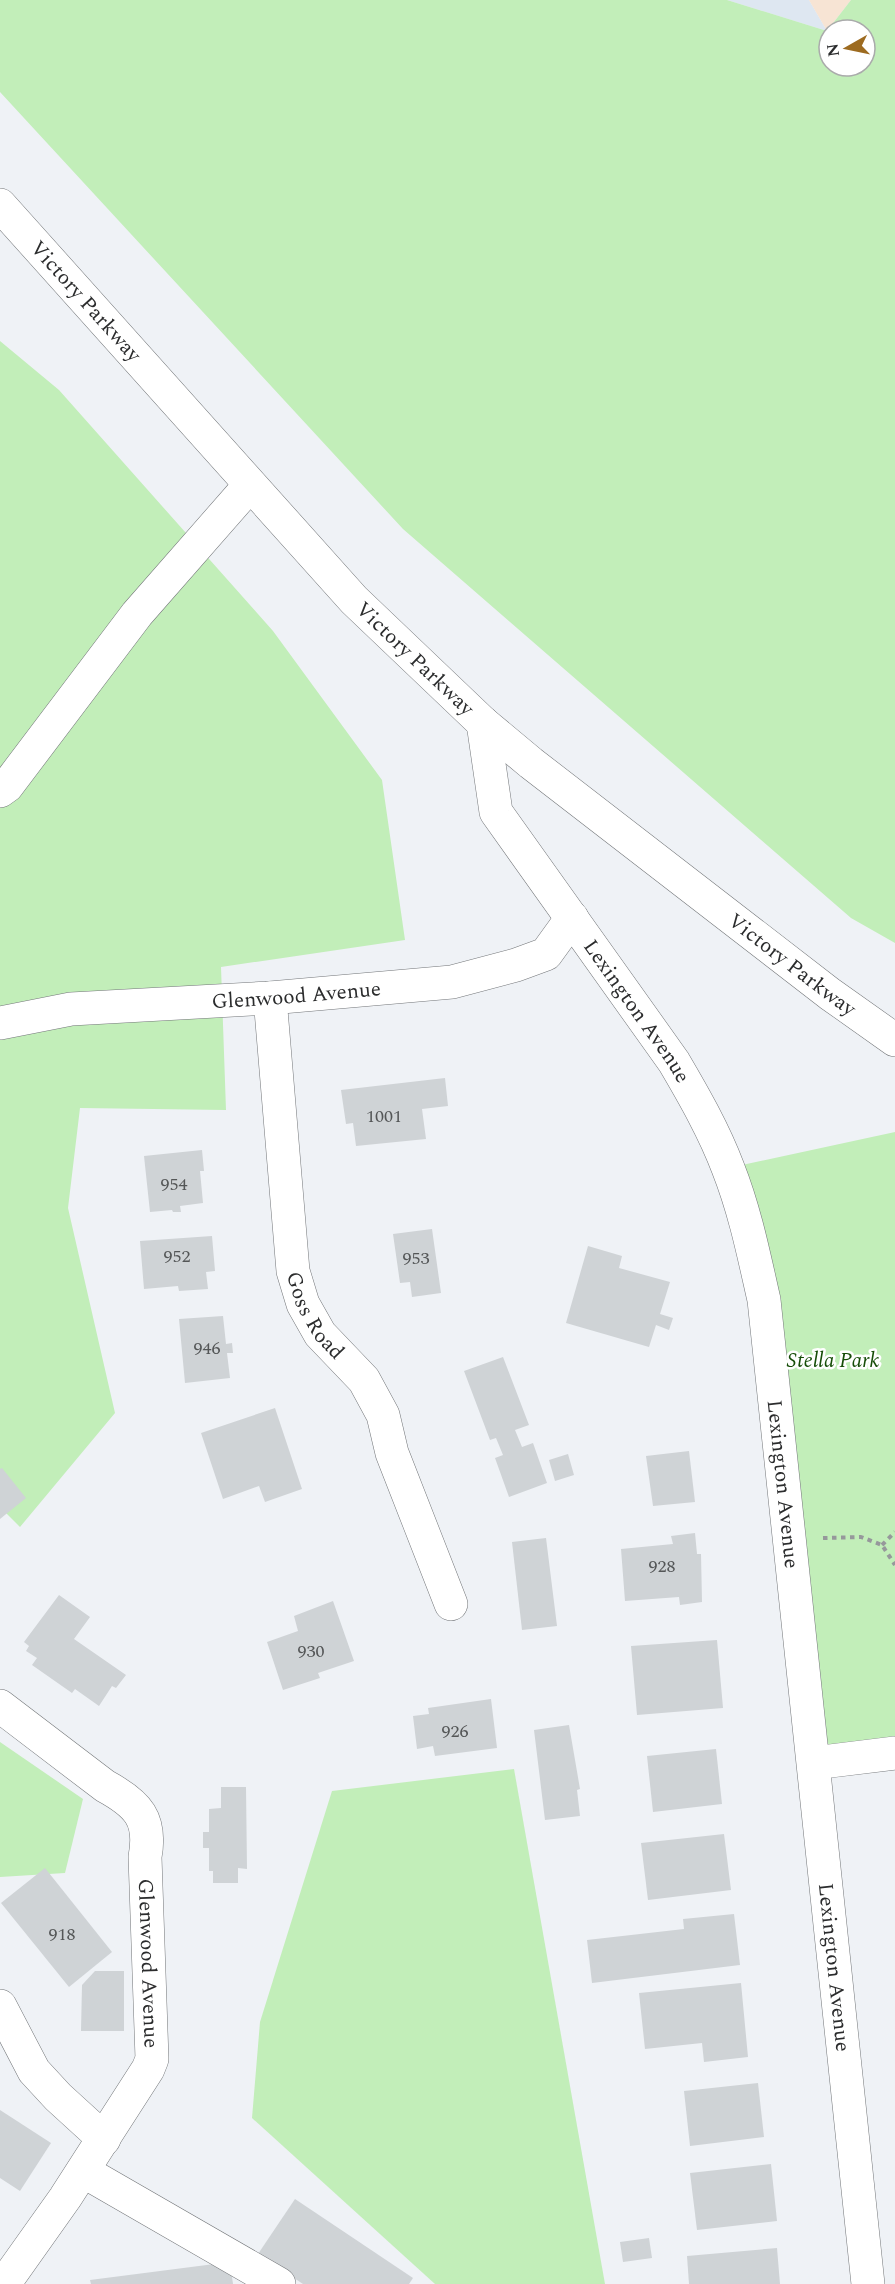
<svg xmlns="http://www.w3.org/2000/svg" width="895" height="2284" viewBox="0 0 895 2284" font-family="Spectral,serif">
  <style>
    .built { fill: #dee7f1 }
    .industrial { fill: #f7e4d4 }
    .green { fill: #c2eeb9; fill-rule: evenodd }
    .building { fill: #cfd3d6 }
    .lines { fill: none; stroke-linecap: round; stroke-linejoin: round }
    .minor-casing { stroke: #737679; stroke-width: 34 }
    .path { stroke: #96989b; stroke-width: 4; stroke-dasharray: 4.5 4.5; stroke-linecap: butt }
    .minor { stroke: #fff; stroke-width: 33 }
    .labels { text-anchor: middle; stroke-width: 5; stroke-linejoin: round; paint-order: stroke }
    .number-label { font-size: 18px; fill: #545657 }
    .street-label { font-size: 21px; fill: #2b2c2d; stroke: #fff }
    .park-label { font-size: 21px; font-style: italic; fill: #164d08; stroke: #fff }
  </style>
  <rect width="100%" height="100%" fill="#eff2f6"/>
  <polygon class="built" points="727,0 809,0 827,31"/>
  <polygon class="industrial" points="809,0 851,0 827,31"/>
  <g class="green">
    <path d="M 0,0 L 727,0 L 827,31 L 851,0 L 895,0 L 895,943 L 851,918 L 403,529 L 0,92 ZM 829,30 L 865,30 L 865,66 L 829,66 Z"/>
    <polygon points="0,341 59,390 273,631 382,780 405,940 221,967 226,1110 80,1108 68,1208 115,1413 20,1527 0,1507"/>
    <polygon points="895,1132 895,1753 814,1763 764,1301 728,1168"/>
    <polygon points="0,1742 83,1799 65,1873 0,1877"/>
    <polygon points="514,1769 605,2284 435,2284 252,2118 260,2022 332,1791"/>
  </g>
  <g class="building">
    <polygon points="445,1078 448,1106 422,1109 426,1139 356,1146 353,1123 346,1124 341,1090"/>
    <polygon points="202,1150 204,1171 200,1171 203,1203 180,1206 181,1212 173,1212 172,1210 150,1212 144,1156"/>
    <polygon points="432,1229 441,1293 412,1297 410,1282 400,1283 393,1234"/>
    <polygon points="212,1236 215,1271 206,1272 208,1289 179,1291 178,1286 144,1289 140,1241"/>
    <polygon points="588,1246 622,1256 619,1268 670,1282 660,1314 673,1318 669,1330 656,1325 649,1347 566,1323"/>
    <polygon points="223,1316 226,1344 232,1343 233,1353 227,1353 230,1378 185,1383 179,1319"/>
    <polygon points="503,1357 529,1425 515,1430 522,1447 533,1443 547,1483 509,1497 495,1458 503,1455 496,1438 490,1440 464,1371"/>
    <polygon points="275,1408 302,1489 265,1502 259,1486 223,1499 201,1433"/>
    <polygon points="689,1451 695,1502 653,1506 646,1456"/>
    <polygon points="568,1454 574,1475 555,1481 549,1460"/>
    <polygon points="2,1468 26,1498 0,1519 0,1469"/>
    <polygon points="695,1533 697,1554 701,1554 702,1602 680,1605 679,1597 625,1601 621,1549 673,1544 671,1536"/>
    <polygon points="546,1538 557,1626 522,1630 512,1542"/>
    <polygon points="59,1595 90,1617 74,1639 126,1675 116,1688 112,1686 99,1706 75,1689 72,1693 32,1665 37,1658 26,1651 29,1646 24,1642"/>
    <polygon points="333,1601 354,1661 318,1673 320,1678 283,1690 267,1642 298,1631 294,1616"/>
    <polygon points="717,1640 723,1708 637,1715 631,1646"/>
    <polygon points="491,1699 497,1748 435,1756 433,1746 417,1749 413,1716 429,1714 428,1708"/>
    <polygon points="569,1725 580,1789 577,1790 580,1816 545,1820 534,1730"/>
    <polygon points="716,1749 722,1804 653,1812 647,1756"/>
    <polygon points="221,1787 246,1787 247,1869 238,1868 238,1883 213,1883 213,1871 209,1871 209,1848 203,1848 203,1832 209,1832 209,1809 221,1808"/>
    <polygon points="724,1834 731,1890 648,1900 641,1843"/>
    <polygon points="45,1868 112,1952 69,1987 1,1903"/>
    <polygon points="734,1914 740,1965 592,1983 587,1940 684,1929 683,1919"/>
    <polygon points="95,1971 124,1971 124,2031 81,2031 82,1985"/>
    <polygon points="741,1983 748,2057 704,2062 702,2043 645,2049 639,1993"/>
    <polygon points="758,2083 764,2137 690,2146 684,2091"/>
    <polygon points="0,2110 51,2143 20,2191 0,2178"/>
    <polygon points="771,2164 777,2221 697,2230 690,2173"/>
    <polygon points="295,2199 413,2278 409,2284 303,2284 258,2254"/>
    <polygon points="649,2238 652,2258 623,2262 620,2242"/>
    <polygon points="777,2248 780,2284 689,2284 687,2256"/>
    <polygon points="230,2262 233,2284 91,2284 90,2280"/>
  </g>
  <g class="lines">
    <g class="minor-casing">
      <g id="minor">
        <path id="s1" d="M 0,205 L 354,600 L 483,723 L 531,763 L 830,994 L 895,1040"/>
        <path id="s2" d="M 483,723 L 496,812 L 674,1062 C 694,1096 714,1131 728,1168 C 745,1211 754,1256 764,1300 L 868,2284"/>
        <polyline points="0,791 7,786 137,614 250,485"/>
        <path id="s3" d="M 270,998 L 293,1271 L 303,1304 L 320,1334 L 364,1380 L 383,1415 L 392,1453 L 451,1604"/>
        <path id="s4" d="M 0,1023 L 71,1009 L 270,998 L 452,982 L 516,965 L 546,954 L 572,918"/>
        <path id="s5" d="M 0,1706 L 105,1786 C 138,1804 152,1819 145,1857 L 152,2059 L 148,2069 L 65,2198 L 4,2284"/>
        <polyline points="814,1763 895,1753"/>
        <polyline points="0,2006 34,2071 58,2097 104,2139"/>
        <polyline points="83,2171 279,2284"/>
      </g>
    </g>
    <g class="path">
      <polyline points="823,1538 861,1537 882,1545 895,1565"/>
      <polyline points="882,1545 895,1532"/>
    </g>
    <use href="#minor" class="minor"/>
  </g>
  <g class="labels">
    <g class="number-label">
      <text x="384" y="1122">1001</text>
      <text x="174" y="1190">954</text>
      <text x="177" y="1262">952</text>
      <text x="416" y="1264">953</text>
      <text x="207" y="1354">946</text>
      <text x="662" y="1572">928</text>
      <text x="311" y="1657">930</text>
      <text x="455" y="1737">926</text>
      <text x="62" y="1940">918</text>
    </g>
    <g class="street-label">
      <text dy="7" stroke="none"><textPath href="#s1" startOffset="129">Victory Parkway</textPath></text>
      <text dy="7" stroke="none"><textPath href="#s1" startOffset="615">Victory Parkway</textPath></text>
      <text dy="7" stroke="none"><textPath href="#s1" startOffset="1101">Victory Parkway</textPath></text>
      <text dy="7" stroke="none"><textPath href="#s4" startOffset="298">Glenwood Avenue</textPath></text>
      <text dy="7" stroke="none"><textPath href="#s2" startOffset="334">Lexington Avenue</textPath></text>
      <text dy="7" stroke="none"><textPath href="#s3" startOffset="324">Goss Road</textPath></text>
      <text dy="7" stroke="none"><textPath href="#s2" startOffset="838">Lexington Avenue</textPath></text>
      <text dy="7" stroke="none"><textPath href="#s5" startOffset="328">Glenwood Avenue</textPath></text>
      <text dy="7" stroke="none"><textPath href="#s2" startOffset="1324">Lexington Avenue</textPath></text>
    </g>
    <g class="park-label">
      <text x="833" y="1367">Stella Park</text>
    </g>
  </g>
  <g transform="translate(847 48) rotate(261)"><circle r="28" fill="#ffffff" stroke="#aaabab" stroke-width="1.5"/>
  <path d="M0-4.5L10 22L0 15L-10 22Z" fill="#9d6b20"/>
  <text y="-9" font-size="16" font-weight="bold" text-anchor="middle" fill="#2b2c2d">N</text>
  </g>
</svg>
